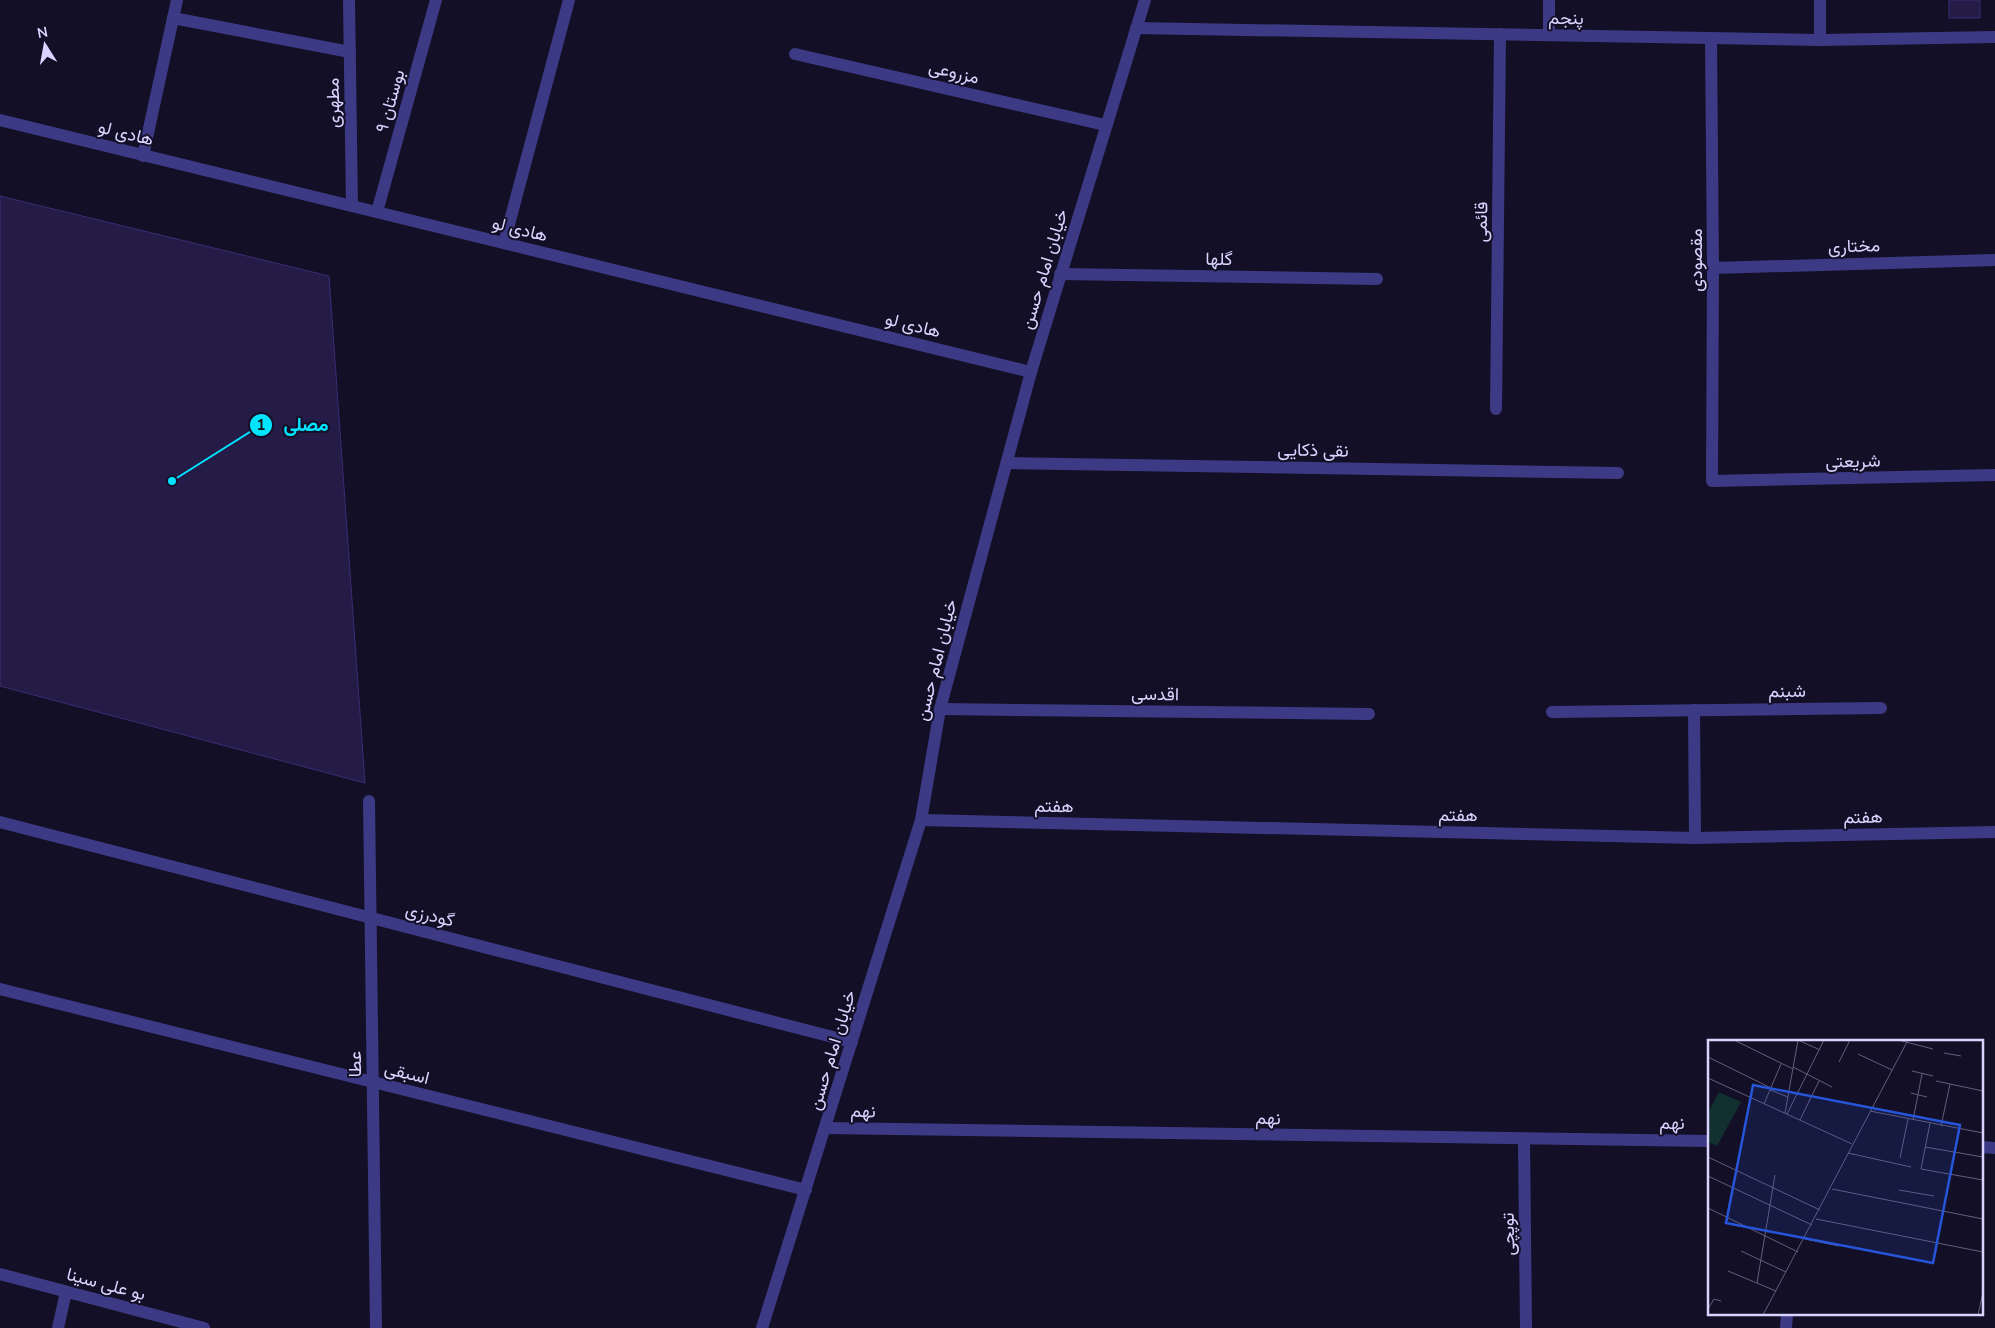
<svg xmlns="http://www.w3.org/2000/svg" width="1995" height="1328" viewBox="0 0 1995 1328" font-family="'Nunito Sans',Vazirmatn,sans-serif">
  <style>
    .building { fill: #241b47; stroke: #3b2d73 }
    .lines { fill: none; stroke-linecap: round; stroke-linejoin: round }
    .service { stroke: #3d3a85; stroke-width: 12 }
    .minor { stroke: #3d3a85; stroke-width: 12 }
    .tertiary { stroke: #3d3a85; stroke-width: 12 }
    .labels { text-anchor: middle; stroke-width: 4; stroke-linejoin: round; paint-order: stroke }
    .street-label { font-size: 18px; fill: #d9d4ff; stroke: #130f26 }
    .inset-road { fill: none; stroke: #625e7d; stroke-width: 1 }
    .view { fill: #2655da; fill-opacity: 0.15; stroke: #2655da; stroke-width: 2.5 }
    .inset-edge { fill: none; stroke: #d9d4ff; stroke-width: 2.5 }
    .leader { fill: none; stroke: #00e5ff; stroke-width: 2 }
    .callout-dot { fill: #00e5ff; stroke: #130f26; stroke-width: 2 }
    .mark-label { font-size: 15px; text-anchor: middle; font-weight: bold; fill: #111 }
    .callout-label { font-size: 19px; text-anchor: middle; font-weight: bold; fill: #00e5ff; stroke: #130f26; stroke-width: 4; stroke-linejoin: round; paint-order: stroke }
  </style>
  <rect width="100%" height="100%" fill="#130f26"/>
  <g class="building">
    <rect x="1949" y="0" width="31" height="18"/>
    <polygon points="0,196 329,276 365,783 0,686"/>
  </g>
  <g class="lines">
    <g class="service">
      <polyline points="795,54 1105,125"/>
      <polyline points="1060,274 1377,279"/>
      <polyline points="940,709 1369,714"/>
      <polyline points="1524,1140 1526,1328"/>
      <polyline points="58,1328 66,1292"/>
      <polyline points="1786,1328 1787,1314"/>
    </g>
    <g class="minor">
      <polyline points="349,0 352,206"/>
      <polyline points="173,18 350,52"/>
      <polyline points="1549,35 1549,0"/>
      <polyline points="1711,39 1713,268 1712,481 1995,475"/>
      <polyline points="1820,40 1820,0"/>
      <polyline points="143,156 177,0"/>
      <polyline points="377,212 436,0"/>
      <polyline points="504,243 569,0"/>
      <polyline points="1713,268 1995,260"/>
      <polyline points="1496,409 1500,34"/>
      <polyline points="1007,463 1618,473"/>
      <polyline points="1694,710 1695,838"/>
      <polyline points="1552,712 1881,708"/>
      <polyline points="369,801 376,1328"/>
      <polyline points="921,820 1695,838 1995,832"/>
      <polyline points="0,822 852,1042"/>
      <polyline points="0,989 806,1190"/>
      <polyline points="826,1128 1709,1141"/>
      <polyline points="1981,1147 1995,1148"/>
      <polyline points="0,1274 204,1328"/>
    </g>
    <g class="tertiary">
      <polyline points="1136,28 1820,40 1995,37"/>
      <polyline points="0,120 1031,372"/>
      <polyline points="762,1328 921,820 940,709 1031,372 1145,0"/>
    </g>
  </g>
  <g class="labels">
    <g class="street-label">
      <text transform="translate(1566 18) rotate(1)" y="6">پنجم</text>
      <text transform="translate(954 72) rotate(13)" y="6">مزروعی</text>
      <text transform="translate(390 101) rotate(-74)" y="6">بوستان ۹</text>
      <text transform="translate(333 103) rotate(-91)" y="6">مطهری</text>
      <text transform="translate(126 133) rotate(14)" y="6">هادی لو</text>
      <text transform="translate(1481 222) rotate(-89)" y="6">قائمی</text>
      <text transform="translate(520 229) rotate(14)" y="6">هادی لو</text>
      <text transform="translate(1854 246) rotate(-2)" y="6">مختاری</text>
      <text transform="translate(1219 259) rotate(1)" y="6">گلها</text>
      <text transform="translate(1696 260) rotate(-90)" y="6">مقصودی</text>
      <text transform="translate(1044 269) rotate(-73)" y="6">خیابان امام حسن</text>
      <text transform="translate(913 325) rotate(14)" y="6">هادی لو</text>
      <text transform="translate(1313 450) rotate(1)" y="6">نقی ذکایی</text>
      <text transform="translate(1853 461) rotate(-1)" y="6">شریعتی</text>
      <text transform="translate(936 660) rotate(-76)" y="6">خیابان امام حسن</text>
      <text transform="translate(1787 691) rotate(-1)" y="6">شبنم</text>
      <text transform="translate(1155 694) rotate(1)" y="6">اقدسی</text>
      <text transform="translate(1054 806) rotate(1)" y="6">هفتم</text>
      <text transform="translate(1458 815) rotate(1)" y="6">هفتم</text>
      <text transform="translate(1863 817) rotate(-1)" y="6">هفتم</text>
      <text transform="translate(430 915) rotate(14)" y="6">گودرزی</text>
      <text transform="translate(832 1050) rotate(-73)" y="6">خیابان امام حسن</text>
      <text transform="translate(355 1064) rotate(-90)" y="6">عطا</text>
      <text transform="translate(407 1073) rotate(14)" y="6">اسبقی</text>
      <text transform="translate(863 1111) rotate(1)" y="6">نهم</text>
      <text transform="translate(1268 1118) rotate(1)" y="6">نهم</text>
      <text x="1672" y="1129">نهم</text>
      <text transform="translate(1508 1234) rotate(-91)" y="6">توپچی</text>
      <text transform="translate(106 1284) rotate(15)" y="6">بو علی سینا</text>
    </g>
  </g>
  <g transform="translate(1708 1040)">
    <rect width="275" height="275" fill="#130f26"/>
    <path d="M 11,52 L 33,62 L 9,106 L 0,102 L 0,73 Z" fill="#12302f"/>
    <path class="inset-road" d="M 26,0 L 85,29M 90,0 L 112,10M 190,0 L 225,9M 236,13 L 253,16M 150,14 L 184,30M 0,17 L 63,48M 131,22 L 142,0M 85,27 L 124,47M 204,31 L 225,36M 0,38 L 144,104M 228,41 L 275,51M 62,50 L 80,57M 203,53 L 219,57M 56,64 L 73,24M 162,71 L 275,93M 77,73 L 90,0M 79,74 L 116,0M 92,80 L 111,41M 205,80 L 214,34M 222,83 L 213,129 L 275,140M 233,86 L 242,44M 217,107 L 275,117M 140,113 L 203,127M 0,117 L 112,170M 192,118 L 200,79M 0,136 L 104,185M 124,149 L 275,179M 191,150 L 226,156M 0,168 L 90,212M 108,179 L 275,212M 97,199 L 131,206M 33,211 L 78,232M 20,231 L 68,251M 49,243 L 67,135M 0,269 L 6,259 L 13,261M 55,275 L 200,0M 270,275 L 275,252"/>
    <path class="view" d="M 45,45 L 252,85 L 225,223 L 18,183 Z"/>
    <rect width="275" height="275" class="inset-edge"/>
  </g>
  <path class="leader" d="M172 481L261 425"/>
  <g class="callout-dot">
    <circle cx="172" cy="481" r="5"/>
    <circle cx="261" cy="425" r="12"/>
  </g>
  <g class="mark-label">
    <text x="261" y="430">1</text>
  </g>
  <g class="callout-label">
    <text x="306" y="431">مصلی</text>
  </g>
  <g transform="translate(45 45) rotate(349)" stroke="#130f26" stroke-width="4" paint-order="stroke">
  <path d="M0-4L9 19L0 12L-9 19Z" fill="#d9d4ff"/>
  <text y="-8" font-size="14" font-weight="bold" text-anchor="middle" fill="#d9d4ff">N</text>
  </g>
</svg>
